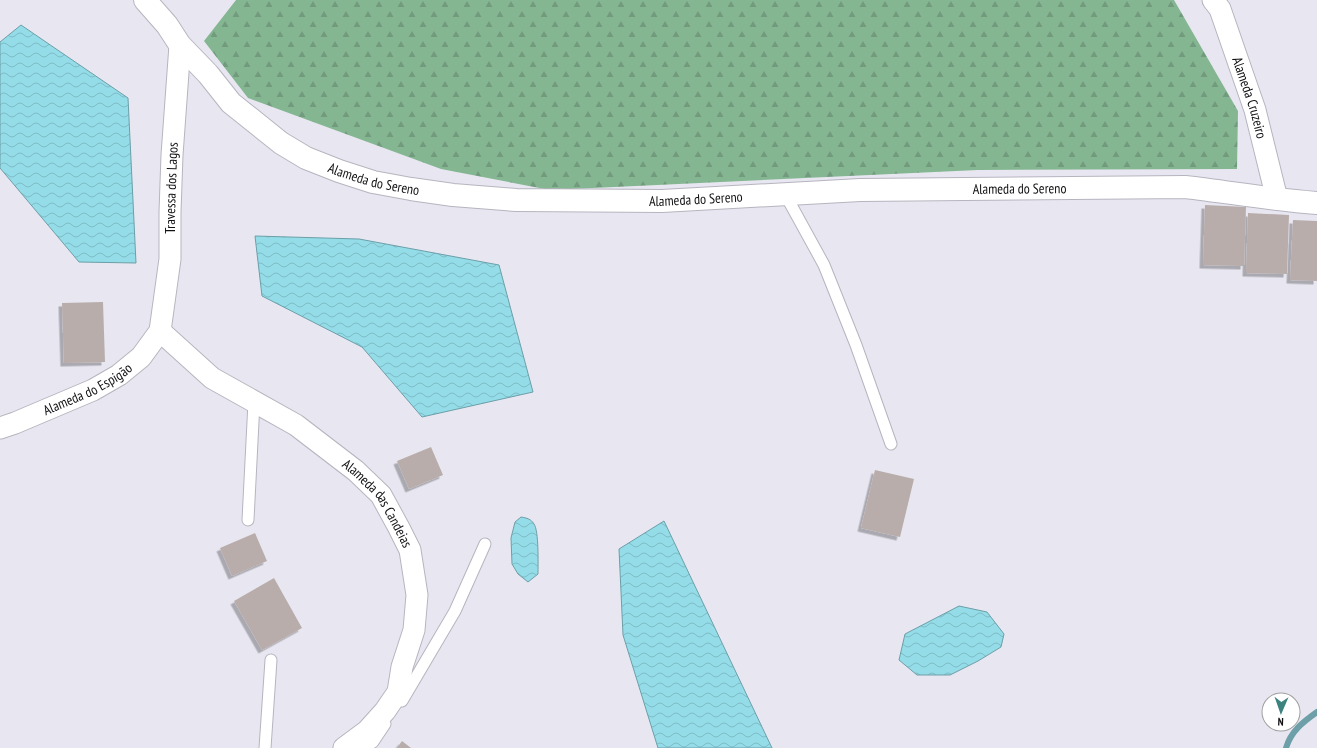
<svg xmlns="http://www.w3.org/2000/svg" width="1317" height="748" viewBox="0 0 1317 748" font-family="'PT Sans Narrow',sans-serif">
  <style>
    .forest { fill: url(#forest-firs) }
    .water { fill: url(#water-waves); stroke: #6c9fa8 }
    .lines { fill: none; stroke-linecap: round; stroke-linejoin: round }
    .stream { stroke: #6c9fa8; stroke-width: 6 }
    .building { fill: #b8adaa; filter: url(#shadow) }
    .lane-casing { stroke: #b6b5bf; stroke-width: 13 }
    .street-casing { stroke: #b6b5bf; stroke-width: 23 }
    .secondary-casing { stroke: #b6b5bf; stroke-width: 24 }
    .lane { stroke: #fff; stroke-width: 11 }
    .street { stroke: #fff; stroke-width: 21 }
    .secondary { stroke: #fff; stroke-width: 22 }
    .labels { text-anchor: middle; stroke-width: 3; stroke-linejoin: round; paint-order: stroke }
    .street-label { font-size: 14px; fill: #111114; stroke: #fff }
  </style>
  <defs>
    <pattern id="forest-firs" width="22" height="20" patternUnits="userSpaceOnUse"><rect width="22" height="20" fill="#85b692"/><path d="M5 1l3.5 6h-7zM16 11l3.5 6h-7z" fill="#729b7d"/></pattern>
    <pattern id="water-waves" width="16" height="10" patternUnits="userSpaceOnUse"><rect width="16" height="10" fill="#93dce8"/><path d="M0 5q4-4 8 0t8 0" fill="none" stroke="#7ebcc6"/></pattern>
    <filter id="shadow"><feDropShadow dx="-3.5" dy="3.5" stdDeviation="0" flood-color="#0004"/></filter>
  </defs>
  <rect width="100%" height="100%" fill="#e8e7f1"/>
  <polygon class="forest" points="236,0 1174,0 1238,111 1237,169 978,170 550,190 441,169 248,98 204,41"/>
  <g class="water">
    <polygon points="21,25 128,98 136,263 79,262 0,168 0,42"/>
    <polygon points="255,236 359,239 499,265 533,392 422,417 362,347 262,296"/>
    <path d="M 521,517 C 527,518 531,519 534,524 C 539,531 538,564 538,574 L 528,582 L 518,574 L 512,564 L 511,538 L 515,522 Z"/>
    <polygon points="664,521 772,748 658,748 623,635 619,549"/>
    <polygon points="959,606 987,612 1004,634 1001,647 978,661 950,675 917,675 899,660 905,634"/>
  </g>
  <g class="lines">
    <path class="stream" d="M 1286,748 C 1291,731 1303,722 1317,712"/>
  </g>
  <g class="building">
    <polygon points="1205,205 1246,207 1244,266 1203,265"/>
    <polygon points="1248,213 1289,215 1287,274 1246,273"/>
    <polygon points="1293,220 1317,221 1317,281 1290,280"/>
    <polygon points="103,302 105,362 64,363 62,303"/>
    <polygon points="431,447 443,475 409,489 397,461"/>
    <polygon points="875,470 914,479 900,537 861,528"/>
    <polygon points="255,533 267,561 232,576 220,548"/>
    <polygon points="274,578 302,628 262,650 234,601"/>
    <polygon points="402,741 411,748 397,748"/>
  </g>
  <g class="lines">
    <g class="lane-casing">
      <g id="lane">
        <polyline points="785,194 824,265 856,345 891,444"/>
        <polyline points="248,520 254,402"/>
        <polyline points="402,701 455,611 485,544"/>
        <polyline points="265,748 271,660"/>
        <polyline points="363,748 373,742 385,724"/>
      </g>
    </g>
    <g class="street-casing">
      <g id="street">
        <path id="s1" d="M 1213,0 L 1220,9 L 1255,110 L 1277,199"/>
        <path id="s2" d="M 160,331 L 212,378 L 296,425 L 356,471 L 381,495 L 399,528 L 410,550 L 417,595 L 414,630 L 402,667 L 398,692 L 385,711 L 367,731 L 344,748"/>
        <path id="s3" d="M 0,428 L 15,423 L 93,390 L 119,375 L 141,357 L 160,331 L 170,259 L 170,212 L 172,155 L 180,45"/>
      </g>
    </g>
    <g class="secondary-casing">
      <g id="secondary">
        <path id="s4" d="M 145,0 L 167,25 L 180,45 L 208,74 L 231,103 L 281,143 L 306,158 L 339,171 L 373,182 L 411,189 L 453,195 L 516,200 L 662,201 L 860,190 L 1185,187 C 1229,192 1273,200 1317,203"/>
      </g>
    </g>
    <use href="#lane" class="lane"/>
    <use href="#street" class="street"/>
    <use href="#secondary" class="secondary"/>
  </g>
  <g class="labels">
    <g class="street-label">
      <text dy="5" stroke="none"><textPath href="#s1" startOffset="105">Alameda Cruzeiro</textPath></text>
      <text dy="5" stroke="none"><textPath href="#s4" startOffset="299">Alameda do Sereno</textPath></text>
      <text dy="5" stroke="none"><textPath href="#s3" startOffset="335">Travessa dos Lagos</textPath></text>
      <text dy="5" stroke="none"><textPath href="#s4" startOffset="947">Alameda do Sereno</textPath></text>
      <text dy="5" stroke="none"><textPath href="#s4" startOffset="623">Alameda do Sereno</textPath></text>
      <text dy="5" stroke="none"><textPath href="#s3" startOffset="96">Alameda do Espigão</textPath></text>
      <text dy="5" stroke="none"><textPath href="#s2" startOffset="281">Alameda das Candeias</textPath></text>
    </g>
  </g>
  <g transform="translate(1281 712) rotate(182)"><circle r="19" fill="#ffffff" stroke="#a0a0a1"/>
  <path d="M0-3L7 15L0 10L-7 15Z" fill="#3c8380"/>
  <text y="-6" font-size="11" font-weight="bold" text-anchor="middle" fill="#111114">N</text>
  </g>
</svg>
